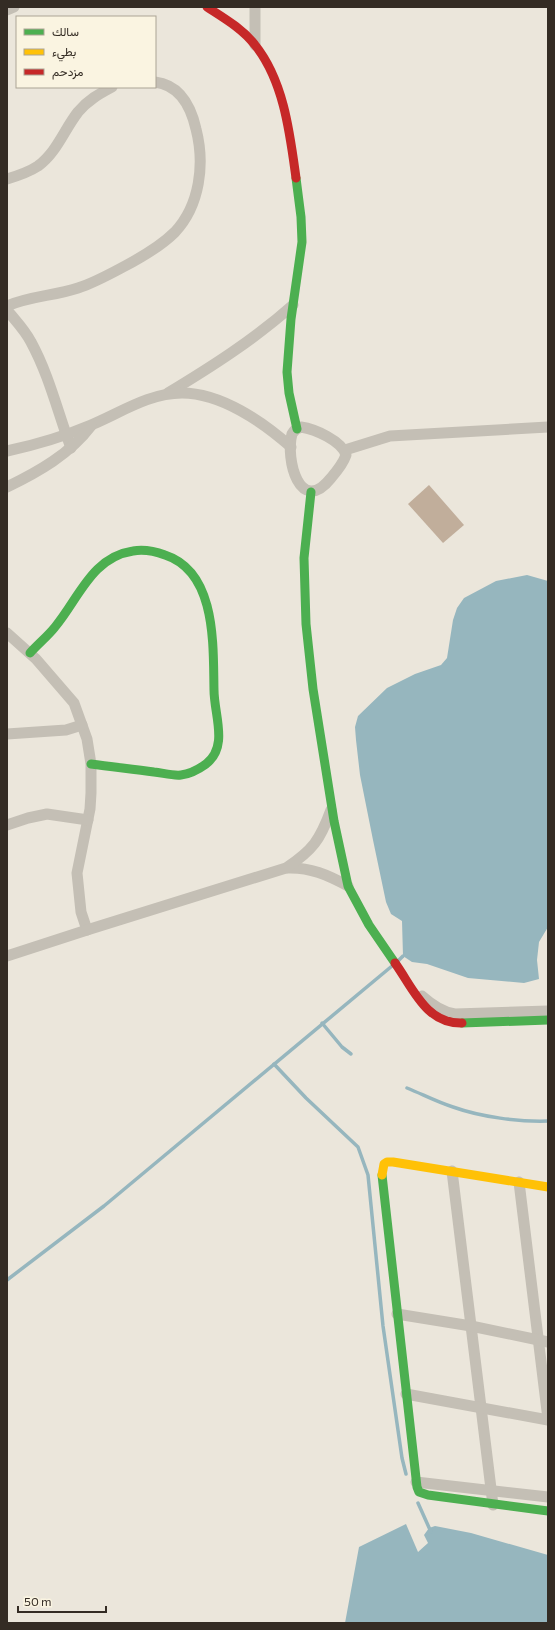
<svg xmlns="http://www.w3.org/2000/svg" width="555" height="1630" viewBox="0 0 555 1630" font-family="Commissioner,Vazirmatn,sans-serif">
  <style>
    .water { fill: #96b6be }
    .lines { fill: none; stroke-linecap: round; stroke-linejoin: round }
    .stream { stroke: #96b6be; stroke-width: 3.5 }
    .building { fill: #c1ae9b }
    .street { stroke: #c4bfb5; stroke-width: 11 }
    .fast { stroke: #4caf50; stroke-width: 9 }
    .slow { stroke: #ffc107; stroke-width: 9 }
    .jam { stroke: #c62828; stroke-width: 9 }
  </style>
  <rect width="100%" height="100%" fill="#ebe6db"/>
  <g class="water">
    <polygon points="527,575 548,581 548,927 539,942 537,960 539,979 524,983 468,978 427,964 412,962 403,956 402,921 391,914 386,902 373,840 360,775 356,740 355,727 358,716 387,688 415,674 441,665 447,658 453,620 457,608 464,598 496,581"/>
    <polygon points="406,1524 418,1552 428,1543 424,1535 429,1528 435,1526 471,1533 548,1555 548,1623 345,1623 359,1547"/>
  </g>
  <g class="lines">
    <g class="stream">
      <polyline points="398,961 403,956"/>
      <polyline points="322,1023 342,1047 351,1054"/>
      <polyline points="274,1064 306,1098 358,1147 368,1175 383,1326 402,1458 406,1474"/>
      <path d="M 407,1088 C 422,1094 437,1102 453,1107 C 481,1117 519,1122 548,1121"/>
      <polyline points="7,1280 104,1206 392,966"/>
      <polyline points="418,1503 431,1532"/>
    </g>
  </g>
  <polygon class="building" points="429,485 464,525 443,543 408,504"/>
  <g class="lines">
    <g class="street">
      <polyline points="255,7 255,45"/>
      <polyline points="7,10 14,7"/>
      <path d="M 7,179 C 17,176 29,172 38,166 C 57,152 64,130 78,112 C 88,100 99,94 112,87"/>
      <path d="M 7,306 C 30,296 54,296 78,288 C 94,283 110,274 125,266 C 142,257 161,246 175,232 C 200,205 205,164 196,129 C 191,107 180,85 155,82"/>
      <path d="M 7,310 C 15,320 25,330 31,342 C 49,375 58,413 71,448"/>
      <path d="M 168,393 C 211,367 255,339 293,305"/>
      <path d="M 301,427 C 315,429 342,441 346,455 C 343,464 337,471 331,478 C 300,517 285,459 292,434 C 294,430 298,428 301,427 Z"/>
      <polyline points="345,450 390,436 548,427"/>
      <path d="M 7,451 C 35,445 65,436 91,425 C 120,413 149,393 182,393 C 221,393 263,422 291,447"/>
      <path d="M 7,487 C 38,472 70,454 91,426"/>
      <polyline points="7,633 36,659 74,703 87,739 91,764 91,793 90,809 77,873 81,912 87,930"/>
      <polyline points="7,734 66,730 82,725"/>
      <polyline points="7,825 28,818 47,814 88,820"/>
      <path d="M 287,868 C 310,867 328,875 348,886"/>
      <path d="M 7,956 L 87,930 L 286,868 C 313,850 320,840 331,810"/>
      <path d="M 422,996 C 432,1005 442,1012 455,1014 L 548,1011"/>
      <polyline points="452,1171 493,1505"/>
      <polyline points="519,1182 548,1419"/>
      <polyline points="397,1314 471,1326 548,1342"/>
      <polyline points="406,1394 548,1420"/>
      <polyline points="416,1482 548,1497"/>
    </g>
    <g class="fast">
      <polyline points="296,178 301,217 302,242 291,319 287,372 289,393 297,429"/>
      <polyline points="311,492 304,558 306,624 313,689 334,821 348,886 369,925 395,963"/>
      <path d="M 30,653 C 38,644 48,636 55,627 C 79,598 92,557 133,551 C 144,549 154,551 165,555 C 217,572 213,646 214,690 C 214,715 229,746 206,764 C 199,769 190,774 181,775 C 173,776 163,773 154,772 C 133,769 112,767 91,764"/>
      <polyline points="462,1023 548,1020"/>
      <polyline points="382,1175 417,1487 419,1492 428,1495 548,1511"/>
    </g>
    <polyline class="slow" points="382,1175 384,1164 387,1162 393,1162 548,1187"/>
    <g class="jam">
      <path d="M 207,7 C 224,18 243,29 255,45 C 284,81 290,134 296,178"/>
      <path d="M 395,963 C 413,988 426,1024 462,1023"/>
    </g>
  </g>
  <rect width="555" height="1630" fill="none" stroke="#342c24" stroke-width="16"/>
  <rect x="16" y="16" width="140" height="72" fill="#faf4e1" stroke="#aba495"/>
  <rect x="24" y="29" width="20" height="6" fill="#4caf50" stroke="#aba495"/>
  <text x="52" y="36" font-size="12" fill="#342c24">سالك</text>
  <rect x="24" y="49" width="20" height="6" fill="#ffc107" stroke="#aba495"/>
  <text x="52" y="56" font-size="12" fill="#342c24">بطيء</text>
  <rect x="24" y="69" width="20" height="6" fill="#c62828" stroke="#aba495"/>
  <text x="52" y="76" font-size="12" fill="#342c24">مزدحم</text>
  <path d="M18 1606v6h88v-6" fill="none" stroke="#342c24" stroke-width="2"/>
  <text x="24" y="1606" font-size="12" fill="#342c24" stroke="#faf4e1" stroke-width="3" paint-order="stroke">50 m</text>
</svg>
